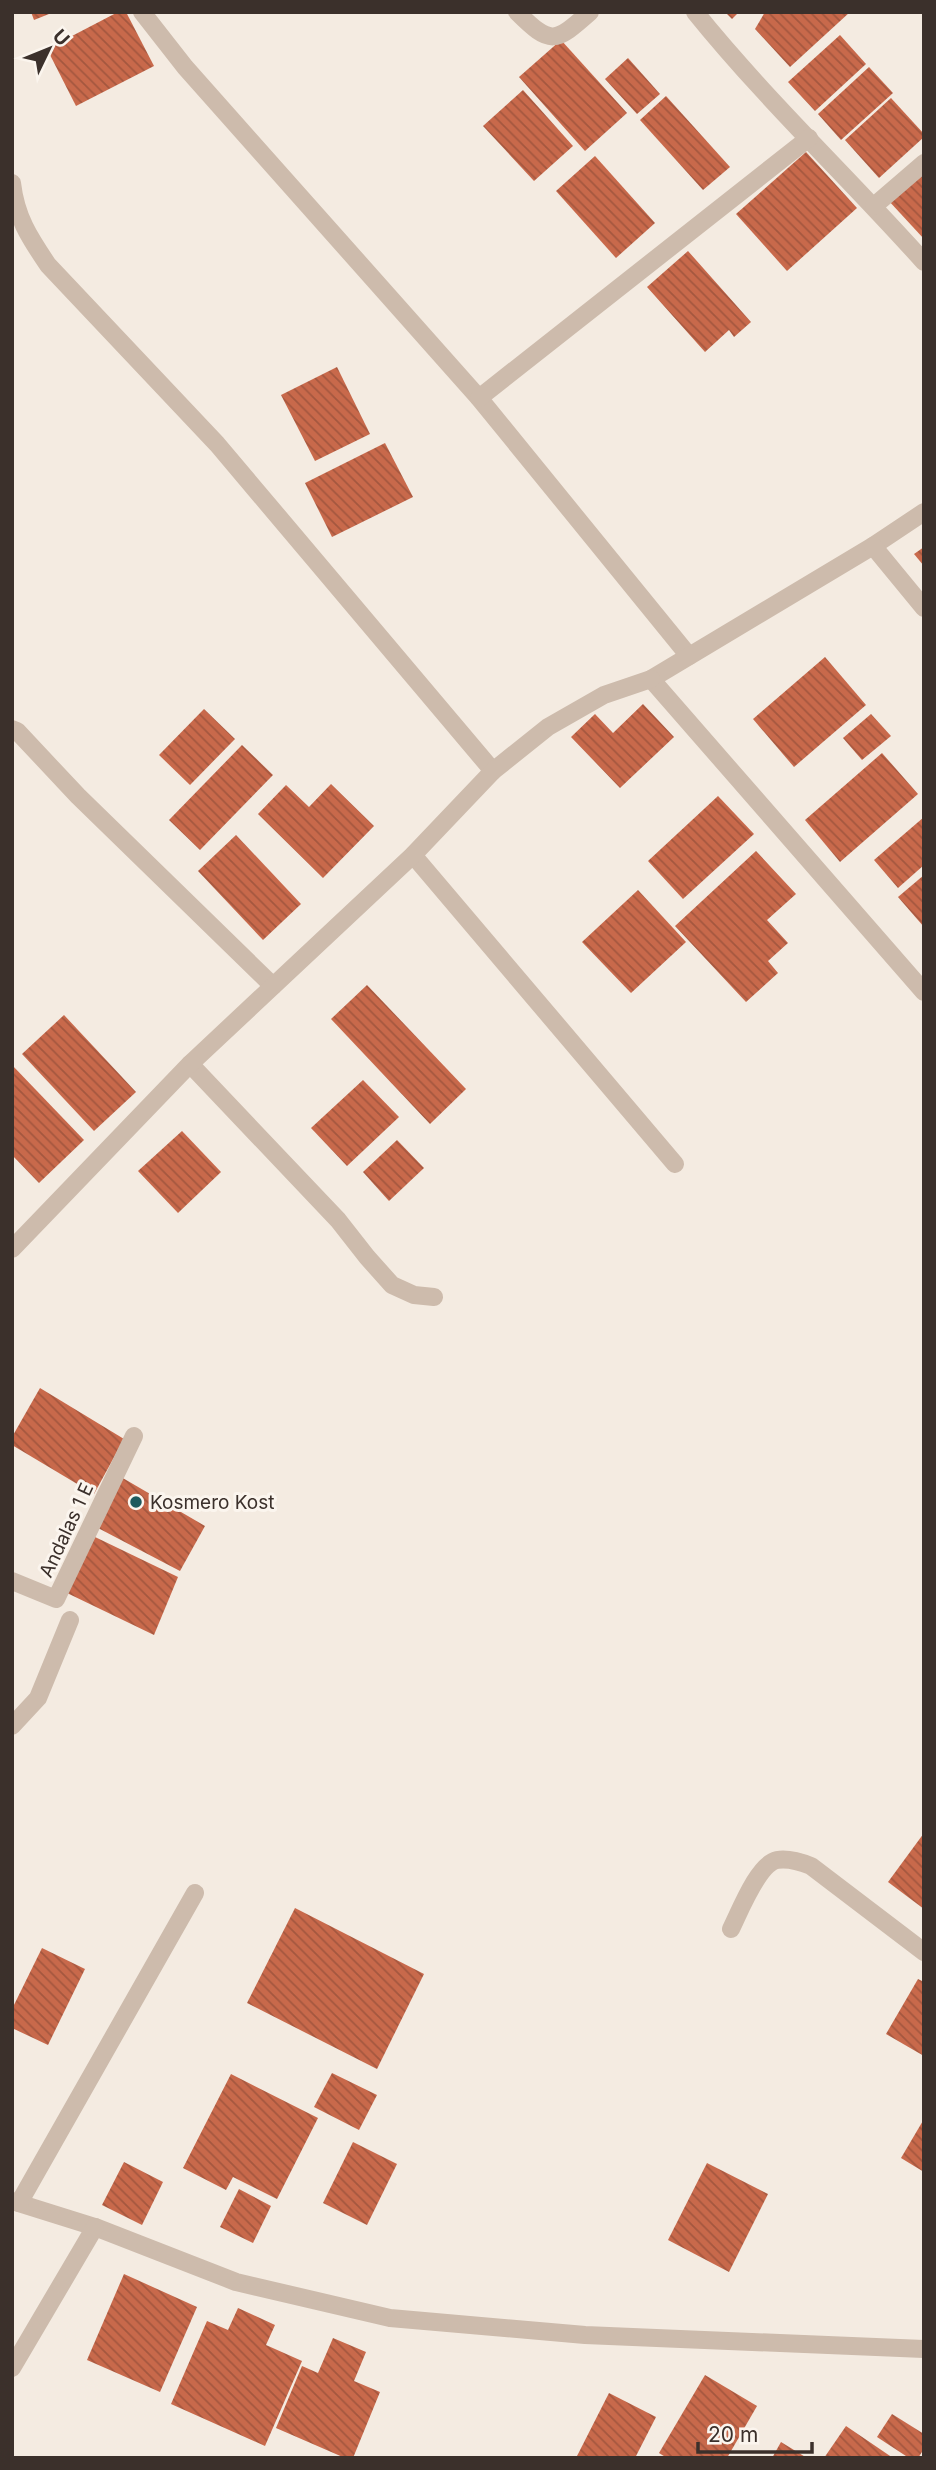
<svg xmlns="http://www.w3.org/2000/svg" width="936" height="2470" viewBox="0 0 936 2470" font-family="Inter,sans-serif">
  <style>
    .building { fill: url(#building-back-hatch) }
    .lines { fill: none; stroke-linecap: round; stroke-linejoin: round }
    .street { stroke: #cdbbac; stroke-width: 18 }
    .poi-dot { fill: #1f5a5e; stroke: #fbf5ee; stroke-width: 2.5 }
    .labels { text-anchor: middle; stroke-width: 6; stroke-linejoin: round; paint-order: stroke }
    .poi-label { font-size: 19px; fill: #3b302b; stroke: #fbf5ee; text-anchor: start }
    .street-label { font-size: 19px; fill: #3b302b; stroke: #fbf5ee }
  </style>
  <defs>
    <pattern id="building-back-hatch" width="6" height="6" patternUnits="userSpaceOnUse" patternTransform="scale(1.75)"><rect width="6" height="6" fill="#c8694b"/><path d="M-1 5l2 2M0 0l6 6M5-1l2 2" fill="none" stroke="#a4573f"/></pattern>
  </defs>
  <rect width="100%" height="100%" fill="#f4ebe1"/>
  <g class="building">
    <polygon points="31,12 54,12 34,20"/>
    <polygon points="118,12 126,12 154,66 76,106 47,49"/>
    <polygon points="725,12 739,12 732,19"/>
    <polygon points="765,12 850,12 790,67 755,29"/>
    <polygon points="840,35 866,64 815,111 788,82"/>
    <polygon points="561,40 627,113 585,151 519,77"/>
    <polygon points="628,58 660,94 637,114 605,79"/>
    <polygon points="869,67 893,93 841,140 818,114"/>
    <polygon points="523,90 573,146 534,181 483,126"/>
    <polygon points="666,96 730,167 703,190 640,120"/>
    <polygon points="891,98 924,134 924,137 879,178 845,140"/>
    <polygon points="806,152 857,208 787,271 736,214"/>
    <polygon points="595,156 655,223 616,258 556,191"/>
    <polygon points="924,168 924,239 888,200"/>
    <polygon points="688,251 751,322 734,337 729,330 705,352 647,287"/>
    <polygon points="337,367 370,434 315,461 281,395"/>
    <polygon points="385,443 413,497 332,537 305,483"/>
    <polygon points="924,547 924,566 914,554"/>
    <polygon points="825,657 866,705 794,767 753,719"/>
    <polygon points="643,704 674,737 620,788 571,737 595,714 613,733"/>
    <polygon points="204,709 235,739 190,785 159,755"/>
    <polygon points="871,714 891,736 862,760 843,738"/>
    <polygon points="242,745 273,775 200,850 169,820"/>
    <polygon points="882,753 918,794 840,862 805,820"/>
    <polygon points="331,784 374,826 323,878 258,814 286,785 309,807"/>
    <polygon points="718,796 754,834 683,899 648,861"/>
    <polygon points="924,817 924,865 898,888 874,860"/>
    <polygon points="236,835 301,904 263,940 198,871"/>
    <polygon points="756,851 796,894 767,920 788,943 768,961 778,973 746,1002 675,926"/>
    <polygon points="924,875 924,927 898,897"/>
    <polygon points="638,890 686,942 631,993 582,942"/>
    <polygon points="367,985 466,1089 430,1124 331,1019"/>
    <polygon points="64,1015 136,1092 94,1131 22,1054"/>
    <polygon points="12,1065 84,1140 39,1183 12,1155"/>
    <polygon points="363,1080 399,1117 347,1166 311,1128"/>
    <polygon points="182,1131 221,1172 178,1213 138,1171"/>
    <polygon points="397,1140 424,1168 389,1201 363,1172"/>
    <polygon points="40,1388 124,1439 94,1494 12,1445 12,1437"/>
    <polygon points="121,1477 205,1526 180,1571 98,1528"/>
    <polygon points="95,1537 178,1577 154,1635 67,1593"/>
    <polygon points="924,1833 924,1909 888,1882"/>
    <polygon points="295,1908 424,1974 377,2069 247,2003"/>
    <polygon points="42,1948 85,1969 48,2045 12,2028 12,2009"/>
    <polygon points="918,1979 924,1982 924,2056 886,2034"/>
    <polygon points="332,2073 377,2095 359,2130 314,2107"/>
    <polygon points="231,2074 318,2118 277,2199 233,2177 226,2190 183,2168"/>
    <polygon points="924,2119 924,2172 901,2158"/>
    <polygon points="353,2142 397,2164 367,2225 323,2203"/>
    <polygon points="124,2162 163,2182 142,2225 102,2205"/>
    <polygon points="707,2163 768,2194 729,2272 668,2240"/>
    <polygon points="239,2189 271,2206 253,2243 220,2227"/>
    <polygon points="124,2274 197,2307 160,2392 87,2360"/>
    <polygon points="238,2308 275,2325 266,2345 302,2361 265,2446 171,2404 207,2321 228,2330"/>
    <polygon points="333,2338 366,2352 354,2381 380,2392 353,2458 345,2458 276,2428 302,2366 318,2373"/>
    <polygon points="705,2375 757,2406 727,2458 667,2458 659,2453"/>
    <polygon points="609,2393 656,2417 635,2458 576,2458"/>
    <polygon points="892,2414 924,2434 924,2449 918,2458 909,2458 877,2437"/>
    <polygon points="846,2426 893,2458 824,2458"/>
    <polygon points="781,2442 807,2458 772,2458"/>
  </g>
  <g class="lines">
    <g class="street">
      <polyline points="142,12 185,67 479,398 689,656"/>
      <path d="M 517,12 C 551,46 555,43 590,12"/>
      <path d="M 695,12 C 766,100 849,178 924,262"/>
      <path d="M 12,183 C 16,217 29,237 48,265 L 217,444 L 493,771"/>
      <polyline points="874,206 924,163"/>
      <polyline points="479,398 809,138"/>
      <polyline points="924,512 873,546 651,679 924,992"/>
      <polyline points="873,546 924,608"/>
      <polyline points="12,729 17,731 78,796 273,986"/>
      <polyline points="413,855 675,1164"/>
      <polyline points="190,1064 338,1220 367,1257 392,1285 414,1295 434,1297"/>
      <polyline points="12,1249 190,1064 413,855 493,771 548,727 604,695 651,679"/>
      <polyline points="12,1581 56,1599 134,1436"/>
      <polyline points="12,1726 38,1698 70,1620"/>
      <path d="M 731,1929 C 740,1911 758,1864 777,1860 C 788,1858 801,1862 811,1866 L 924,1952"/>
      <polyline points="12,2201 95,2227 236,2282 390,2318 585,2335 924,2349"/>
      <polyline points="19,2203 195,1893"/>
      <polyline points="12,2368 95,2227"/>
    </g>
  </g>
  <circle class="poi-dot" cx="136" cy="1502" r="7"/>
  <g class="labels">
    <g class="poi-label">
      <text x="150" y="1509">Kosmero Kost</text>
    </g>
    <g class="street-label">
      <text transform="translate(66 1530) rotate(-65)" y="7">Andalas 1 E</text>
    </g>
  </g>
  <rect width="936" height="2470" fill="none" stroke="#3b302b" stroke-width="28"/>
  <g transform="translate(49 49) rotate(47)" stroke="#fbf5ee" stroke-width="5" paint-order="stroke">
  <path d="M0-5L12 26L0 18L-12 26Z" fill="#3b302b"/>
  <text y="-10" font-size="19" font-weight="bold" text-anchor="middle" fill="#3b302b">U</text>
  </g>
  <path d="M698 2442v10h114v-10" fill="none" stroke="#3b302b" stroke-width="3.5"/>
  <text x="708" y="2442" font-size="21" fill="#3b302b" stroke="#fbf5ee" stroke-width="5" paint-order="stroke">20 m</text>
</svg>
